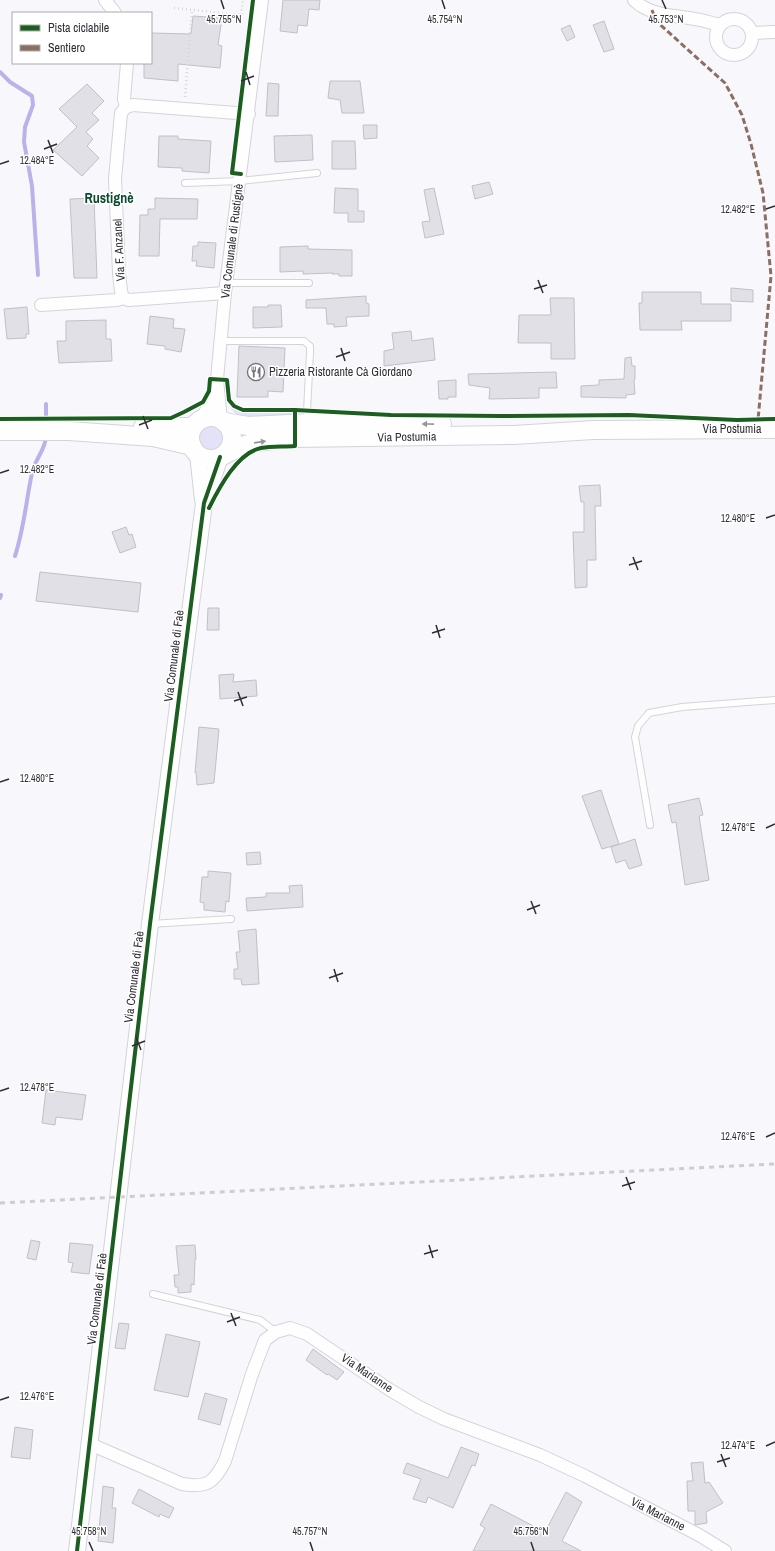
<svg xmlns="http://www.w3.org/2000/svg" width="775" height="1551" viewBox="0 0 775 1551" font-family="'Archivo Narrow',sans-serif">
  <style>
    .green { fill: #e4e2f9 }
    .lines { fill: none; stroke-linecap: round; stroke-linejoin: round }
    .stream { stroke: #bab2e8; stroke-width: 4 }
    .building { fill: #e0e0e6; stroke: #c1c0c6 }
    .lane-casing { stroke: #d4d3da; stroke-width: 8 }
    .street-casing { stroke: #d4d3da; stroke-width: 14 }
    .secondary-casing { stroke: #d4d3da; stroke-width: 18 }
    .primary-casing { stroke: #d4d3da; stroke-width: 20 }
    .path { stroke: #d7d7da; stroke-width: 2.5; stroke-dasharray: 1 3; stroke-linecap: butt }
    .lane { stroke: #fefeff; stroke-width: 6 }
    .street { stroke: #fefeff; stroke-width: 12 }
    .secondary { stroke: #fefeff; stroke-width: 16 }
    .primary { stroke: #fefeff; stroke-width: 18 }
    .rail { stroke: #ceced0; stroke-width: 3; stroke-dasharray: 5 5; stroke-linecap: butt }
    .quiet { stroke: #8d6e63; stroke-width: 3; stroke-dasharray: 6 3; stroke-linecap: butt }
    .cycleway-casing { stroke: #fff; stroke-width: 6 }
    .cycleway { stroke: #1b5e20; stroke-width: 4 }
    .oneway { fill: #96969a }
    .ticks { fill: none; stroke: #2e2d35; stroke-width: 1.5 }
    .labels { text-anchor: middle; stroke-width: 3; stroke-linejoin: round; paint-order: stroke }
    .street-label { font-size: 12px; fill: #2e2d35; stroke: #fff }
    .poi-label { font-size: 12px; fill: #2e2d35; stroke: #fff; text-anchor: start }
    .quarter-label { font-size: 14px; font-weight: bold; fill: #094c2f; stroke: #fff }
    .ticks-label { font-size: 10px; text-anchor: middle; fill: #2e2d35; stroke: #fff; stroke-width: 3; stroke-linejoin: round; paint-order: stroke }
  </style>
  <rect width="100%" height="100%" fill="#f7f7fc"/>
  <g class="green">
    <path d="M 227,402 L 233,409 L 239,412 L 293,413 L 293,417 C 280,418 247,421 236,414 C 232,411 230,406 227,402 Z"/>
    <path d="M 207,418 C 243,419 220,468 200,447 C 196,442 193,440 193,434 Z"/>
  </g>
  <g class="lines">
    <g class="stream">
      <polyline points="0,72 10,82 32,96 33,105 25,127 24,142 32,186 38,275"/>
      <polyline points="46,427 46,404"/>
      <path d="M 15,556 C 24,529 26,501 32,473 C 35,459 46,449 46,436"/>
      <polyline points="0,598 1,595"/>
    </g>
  </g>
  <g class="building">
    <polygon points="283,0 320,0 319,10 309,9 307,26 298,25 297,33 280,31"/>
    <polygon points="193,16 222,18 218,45 222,46 220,68 178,64 178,81 144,78 144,63 151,63 151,33 191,34"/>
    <polygon points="604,21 614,49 604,52 593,25"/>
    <polygon points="570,25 575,37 567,41 561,29"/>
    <polygon points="330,81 360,81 364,113 342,113 340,100 328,98"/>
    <polygon points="268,83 279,84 278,116 266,116"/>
    <polygon points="87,84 104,101 92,113 99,120 86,132 93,139 87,146 99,158 82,176 53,150 77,127 59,109"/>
    <polygon points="363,125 377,125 377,138 364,139"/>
    <polygon points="312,135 313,160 275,162 274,136"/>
    <polygon points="159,136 178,136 178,139 211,141 209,173 182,171 182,168 158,167"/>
    <polygon points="332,141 355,141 356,169 332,169"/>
    <polygon points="489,182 493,194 475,199 472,186"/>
    <polygon points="335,188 358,189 358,211 364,211 364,222 348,222 348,213 334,213"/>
    <polygon points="434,188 444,234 425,238 422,222 430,221 424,190"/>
    <polygon points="94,198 97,278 74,278 70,199"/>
    <polygon points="155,198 198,199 197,219 160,219 159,256 139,256 140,215 148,215 148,209 155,209"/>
    <polygon points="198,242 216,243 214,268 196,266 197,261 192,261 193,246 198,246"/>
    <polygon points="308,246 308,249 352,250 352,276 339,276 339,274 332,274 333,273 303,274 303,271 280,272 280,247"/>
    <polygon points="731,288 753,290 753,302 731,301"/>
    <polygon points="642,292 701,292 701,304 731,304 731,321 681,321 682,330 640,330 639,303 642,303"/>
    <polygon points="366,296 366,303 369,304 369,316 346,317 347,326 334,327 334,324 327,324 326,308 306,308 306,300"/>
    <polygon points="550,298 574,298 575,359 551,359 551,343 518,343 519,315 551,315"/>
    <polygon points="268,305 281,305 282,327 253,328 253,307 268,307"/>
    <polygon points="27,307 29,334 26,334 26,338 7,339 4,309"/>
    <polygon points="150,316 174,319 173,328 185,329 181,352 165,349 165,346 147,344"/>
    <polygon points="106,320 106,339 111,339 112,361 59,363 57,341 66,341 66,321"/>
    <polygon points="411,331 412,341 433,338 435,360 384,366 384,351 394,349 392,333"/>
    <polygon points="239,346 285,348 283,392 268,391 268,397 237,397"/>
    <polygon points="631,357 632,366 635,366 635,379 634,380 635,394 626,395 626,398 581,397 581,386 599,385 599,380 624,379 625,358"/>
    <polygon points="556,372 557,388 539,388 539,398 489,399 490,388 469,385 468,374"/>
    <polygon points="456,380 456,397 448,397 448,399 439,399 438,381"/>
    <polygon points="600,485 601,506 595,506 596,560 587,560 587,587 575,588 573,532 584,532 584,502 581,502 579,486"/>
    <polygon points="126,527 129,535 132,534 136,547 120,553 112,532"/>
    <polygon points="40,572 141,583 138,612 36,601"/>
    <polygon points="208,608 219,608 219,630 207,630"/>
    <polygon points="234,674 233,682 256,680 257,696 220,699 219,675"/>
    <polygon points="199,727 219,729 214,783 197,785 196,772 195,773"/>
    <polygon points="601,790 619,844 602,849 582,796"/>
    <polygon points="699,798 703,815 699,816 709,880 685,885 676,822 672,823 668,805"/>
    <polygon points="635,839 642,865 629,869 625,860 616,863 611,847"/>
    <polygon points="260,852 261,864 247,865 246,853"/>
    <polygon points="208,871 231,873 229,902 226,901 225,912 204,910 204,903 200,902 202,877 208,877"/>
    <polygon points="302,885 303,907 247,911 246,898 266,897 266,893 290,893 289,886"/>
    <polygon points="256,929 259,984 242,985 241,979 234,979 234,969 238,969 236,952 240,952 238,931"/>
    <polygon points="46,1090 86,1095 82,1120 56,1117 55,1125 42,1123"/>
    <polygon points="31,1240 40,1242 36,1260 27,1258"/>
    <polygon points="70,1243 93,1245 89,1274 71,1272 73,1263 68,1262"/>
    <polygon points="195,1245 196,1259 195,1259 194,1285 191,1284 191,1292 178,1293 178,1287 175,1287 174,1275 179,1275 176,1246"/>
    <polygon points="119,1323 129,1324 125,1349 115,1348"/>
    <polygon points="166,1334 200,1342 188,1397 154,1390"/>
    <polygon points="313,1349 344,1372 337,1380 328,1374 327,1375 306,1360"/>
    <polygon points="205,1393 227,1399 220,1425 198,1419"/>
    <polygon points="15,1427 33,1430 30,1459 11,1457"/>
    <polygon points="461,1447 479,1454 475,1466 472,1465 453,1508 428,1497 426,1503 413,1499 421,1479 403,1473 407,1463 448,1478"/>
    <polygon points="703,1462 705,1483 709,1482 723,1503 706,1512 707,1523 695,1525 695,1511 688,1511 687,1481 693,1481 691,1463"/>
    <polygon points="103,1486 114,1488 112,1508 116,1508 113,1543 98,1541"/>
    <polygon points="139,1489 174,1508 169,1518 160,1514 159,1517 132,1503"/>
    <polygon points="566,1492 582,1502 562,1541 581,1551 473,1551 485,1528 480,1525 491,1504 545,1532"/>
  </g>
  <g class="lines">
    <g class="lane-casing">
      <g id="lane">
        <polyline points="185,183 240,181 317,173"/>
        <polyline points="227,283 309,283"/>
        <polyline points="221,341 304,341 310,346 310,353 307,411 308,421"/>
        <polyline points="650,825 635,737 638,726 649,713 682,707 775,700"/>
        <polyline points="150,924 231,919"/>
        <polyline points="153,1294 260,1320 276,1332"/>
      </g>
    </g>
    <g class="street-casing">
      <g id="street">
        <polyline points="105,0 115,13"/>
        <path d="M 634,0 C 650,16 674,15 695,19 C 703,20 711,23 720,25"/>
        <circle cx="734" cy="37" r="18"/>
        <polyline points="752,33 775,32"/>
        <polyline points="126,107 133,105 249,114"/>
        <polyline points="123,298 121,291 119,273 115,179 121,113 126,107 124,99 127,63"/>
        <polyline points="41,305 117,300 123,298 129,300 225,293"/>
        <polyline points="202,419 217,387"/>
        <polyline points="221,420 217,379 225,293 262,0"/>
        <path d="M 90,1444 L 182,1484 C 207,1488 214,1483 225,1461 L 252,1374 L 265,1340 L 276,1332 L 290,1328 L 307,1334 L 390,1390 L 419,1407 L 444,1419 L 540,1455 L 585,1476 L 699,1535 L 725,1551"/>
      </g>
    </g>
    <g class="secondary-casing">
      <g id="secondary">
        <polyline points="198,454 203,500"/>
        <polyline points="77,1551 150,924 204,503 220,457"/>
      </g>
    </g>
    <g class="primary-casing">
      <g id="primary">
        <circle cx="211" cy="438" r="21"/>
        <polyline points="224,422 248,426 308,423 442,424"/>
        <polyline points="143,427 193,427"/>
        <polyline points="0,431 69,431 153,437 192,446"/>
        <polyline points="224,455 242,446 255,442 293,438 514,435 593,430 775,429"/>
      </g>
    </g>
    <g class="path">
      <polyline points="174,8 241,15 243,0"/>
      <polyline points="185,97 192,10"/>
    </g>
    <use href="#lane" class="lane"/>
    <use href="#street" class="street"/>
    <use href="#secondary" class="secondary"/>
    <use href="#primary" class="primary"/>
    <polyline class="rail" points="0,1203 775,1164"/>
    <polyline class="quiet" points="652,10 656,21 725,83 742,115 751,144 763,193 771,276 758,420"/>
    <g class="cycleway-casing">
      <g id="cycleway">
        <polyline points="241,174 232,173 253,0"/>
        <polyline points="0,419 171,418 184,412 203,402 209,391 210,379 227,380 229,400 234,406 243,410 295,410 391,415 501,416 629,415 737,420 775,419"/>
        <path d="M 209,508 C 219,488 237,453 261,448 C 272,446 284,447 295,446 L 295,410"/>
        <polyline points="77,1551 150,924 204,503 220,457"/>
      </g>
    </g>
    <use href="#cycleway" class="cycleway"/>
  </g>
  <defs><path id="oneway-solid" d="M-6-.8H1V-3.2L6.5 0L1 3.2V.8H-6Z"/></defs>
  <g class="oneway">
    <use href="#oneway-solid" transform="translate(428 424) rotate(-179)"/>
    <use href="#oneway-solid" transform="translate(260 442) rotate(-8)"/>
  </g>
  <path class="ticks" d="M 221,0 L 224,9M 442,0 L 445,9M 662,0 L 666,9M 246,72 L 250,85M 241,81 L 254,76M 48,140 L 53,153M 44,149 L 57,144M 0,164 L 9,161M 766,209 L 775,206M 538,280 L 543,293M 534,289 L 547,285M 341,348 L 345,361M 336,357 L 350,352M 143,416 L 148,429M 139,425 L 152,420M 0,473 L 9,470M 766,518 L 775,515M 633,557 L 638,570M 629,565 L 642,561M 436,625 L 440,638M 432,633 L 445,629M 238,692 L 243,706M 234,701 L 247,697M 0,782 L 9,779M 766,828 L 775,824M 531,901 L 536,914M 527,910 L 540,905M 334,969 L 338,982M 329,978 L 343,973M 136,1037 L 141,1050M 132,1046 L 145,1041M 0,1091 L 9,1088M 766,1137 L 775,1133M 626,1177 L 631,1190M 622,1186 L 635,1182M 429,1245 L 433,1258M 424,1254 L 438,1250M 231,1313 L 236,1326M 227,1322 L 240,1317M 0,1400 L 9,1397M 766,1446 L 775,1442M 721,1454 L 726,1467M 717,1462 L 730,1458M 89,1542 L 93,1551M 310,1542 L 313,1551M 531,1542 L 534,1551"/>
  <defs>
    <g id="restaurant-ring" transform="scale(0.9)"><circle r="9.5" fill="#fff" stroke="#74747b" stroke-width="1.5"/><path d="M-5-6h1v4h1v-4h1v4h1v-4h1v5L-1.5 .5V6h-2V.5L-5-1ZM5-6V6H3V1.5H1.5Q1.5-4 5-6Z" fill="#74747b"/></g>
  </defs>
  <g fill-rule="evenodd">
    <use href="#restaurant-ring" x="256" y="372"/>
  </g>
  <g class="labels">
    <g class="street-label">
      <text transform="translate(232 241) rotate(-83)" y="4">Via Comunale di Rustignè</text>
      <text transform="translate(119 250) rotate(-93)" y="4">Via F. Anzanel</text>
      <text x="732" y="433">Via Postumia</text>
      <text transform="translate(407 437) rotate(-1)" y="4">Via Postumia</text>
      <text transform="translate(174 656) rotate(-83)" y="4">Via Comunale di Faè</text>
      <text transform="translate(134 977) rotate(-83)" y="4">Via Comunale di Faè</text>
      <text transform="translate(97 1299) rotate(-83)" y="4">Via Comunale di Faè</text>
      <text transform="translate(367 1373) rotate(34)" y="4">Via Marianne</text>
      <text transform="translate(658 1514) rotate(27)" y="4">Via Marianne</text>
    </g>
    <g class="poi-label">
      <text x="269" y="376">Pizzeria Ristorante Cà Giordano</text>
    </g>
    <g class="quarter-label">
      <text x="109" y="203">Rustignè</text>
    </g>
  </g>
  <g class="ticks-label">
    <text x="224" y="23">45.755°N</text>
    <text x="445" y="23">45.754°N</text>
    <text x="666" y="23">45.753°N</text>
    <text x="37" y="164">12.484°E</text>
    <text x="738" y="213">12.482°E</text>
    <text x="37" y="473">12.482°E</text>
    <text x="738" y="522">12.480°E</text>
    <text x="37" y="782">12.480°E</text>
    <text x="738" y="831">12.478°E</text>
    <text x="37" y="1091">12.478°E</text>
    <text x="738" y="1140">12.476°E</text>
    <text x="37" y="1400">12.476°E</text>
    <text x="738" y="1449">12.474°E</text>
    <text x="89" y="1535">45.758°N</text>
    <text x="310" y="1535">45.757°N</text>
    <text x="531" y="1535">45.756°N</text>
  </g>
  <rect x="12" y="12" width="140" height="52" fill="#ffffff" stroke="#ababae"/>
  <rect x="20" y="25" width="20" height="6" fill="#1b5e20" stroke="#ababae"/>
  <text x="48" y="32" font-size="12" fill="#2e2d35">Pista ciclabile</text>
  <rect x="20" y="45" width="20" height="6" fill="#8d6e63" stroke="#ababae"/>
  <text x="48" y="52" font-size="12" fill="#2e2d35">Sentiero</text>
</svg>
